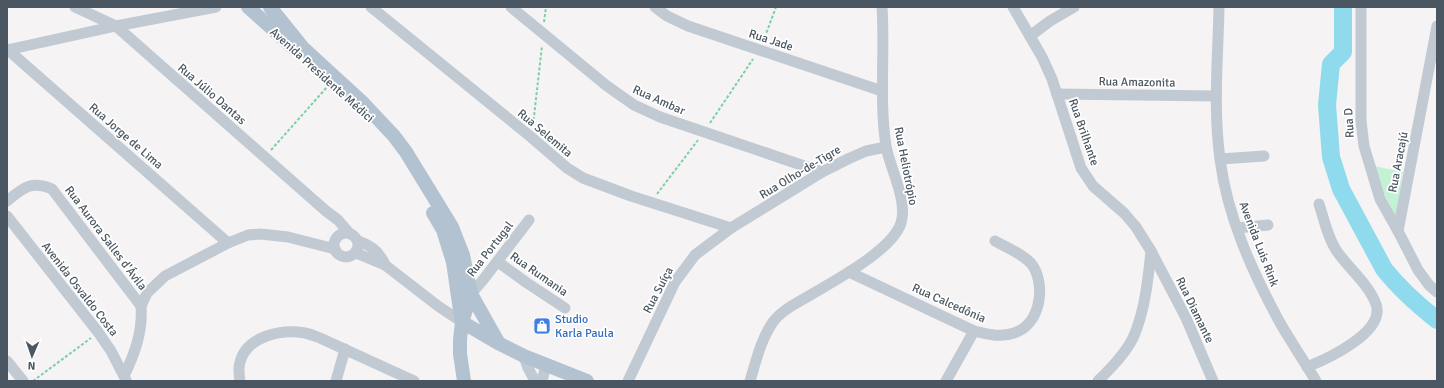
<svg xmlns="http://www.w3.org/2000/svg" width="1444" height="388" viewBox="0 0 1444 388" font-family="Signika,sans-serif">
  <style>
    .green { fill: #c3f1d5 }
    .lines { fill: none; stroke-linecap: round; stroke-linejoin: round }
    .river { stroke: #90daee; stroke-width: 18 }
    .path { stroke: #7ad0a6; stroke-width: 2; stroke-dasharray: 3 2; stroke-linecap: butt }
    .minor { stroke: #c1cad2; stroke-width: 11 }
    .major { stroke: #b3c2d1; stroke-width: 14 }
    .labels { text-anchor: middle; stroke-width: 3.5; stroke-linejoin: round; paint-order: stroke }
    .street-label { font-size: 12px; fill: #4a5661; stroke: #fff }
    .shop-label { font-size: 12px; fill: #366cbe; stroke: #fff; text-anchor: start }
  </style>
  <rect width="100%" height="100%" fill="#f5f3f3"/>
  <polygon class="green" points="1374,166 1403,172 1396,217 1383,192"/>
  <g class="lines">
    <path class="river" d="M 1343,7 L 1343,52 L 1331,64 L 1327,105 L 1331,157 L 1341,189 L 1384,269 C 1399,288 1418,305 1437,320"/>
    <g class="path">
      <polyline points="544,22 546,7"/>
      <polyline points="763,42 776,7"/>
      <polyline points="710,123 753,59"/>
      <polyline points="533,125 542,46"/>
      <polyline points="271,150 328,86"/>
      <polyline points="657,194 698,140"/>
      <polyline points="33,381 91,338"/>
    </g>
    <g class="minor">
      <polyline points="75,7 116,26 326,211 338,220 350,234"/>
      <polyline points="371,7 531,137 567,168 583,178 631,196 731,228"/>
      <polyline points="511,7 607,86 634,105 660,117 822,172"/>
      <polyline points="655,7 667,16 688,26 882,91"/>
      <polyline points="1013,7 1042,57 1052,79 1081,168 1093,186 1124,213 1136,227 1151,251 1186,318 1213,381"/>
      <path d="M 1219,7 C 1218,58 1213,108 1220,159 C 1227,216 1252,271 1279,321 C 1291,342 1304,361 1316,381"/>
      <polyline points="1361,7 1361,121 1364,146 1380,199 1398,231"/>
      <polyline points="1437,26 1398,231 1418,270 1429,285 1437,292"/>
      <polyline points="1030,36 1050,21 1074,7"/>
      <polyline points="7,49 228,243"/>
      <polyline points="7,50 116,26 216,7"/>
      <polyline points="1057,94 1216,96"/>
      <polyline points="1220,159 1264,156"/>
      <path d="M 7,201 C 23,188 31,180 52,189 L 141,306 C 143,331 135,353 124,376"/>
      <polyline points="7,216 98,332 111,351 126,380"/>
      <polyline points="1237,228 1268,225"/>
      <circle cx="346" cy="245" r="12"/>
      <path d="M 358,241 C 371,245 380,252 385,265"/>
      <polyline points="356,253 385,265 438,306 462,322"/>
      <polyline points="498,262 527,283 565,308"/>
      <path d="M 849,272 L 974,331 C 987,334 1000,338 1014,333 C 1040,325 1046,287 1033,266 C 1027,256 1006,247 995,241"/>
      <polyline points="471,294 483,280 529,220"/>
      <polyline points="141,306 147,293 165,276 228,243 248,235 261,234 288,237 335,249"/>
      <polyline points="524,356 528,368 535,381"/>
      <polyline points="7,361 23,381"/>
      <path d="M 1307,367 C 1327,359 1386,332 1376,304 C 1368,283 1348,268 1336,250 C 1327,236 1324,219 1319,204"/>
      <path d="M 240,381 C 239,375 238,368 240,362 C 247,336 281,329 305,333 C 310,334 315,336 320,338 L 414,381"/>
      <polyline points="336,381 345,349"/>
      <polyline points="542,381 546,365"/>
      <polyline points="628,381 675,282 695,255 731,228 822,172 850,158 866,151 886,147"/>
      <path d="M 750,381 C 756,361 761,339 773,322 C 781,311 795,304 807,297 C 832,282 892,251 901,223 C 908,200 890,169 886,146 C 879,100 885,53 882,7"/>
      <polyline points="946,381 974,331"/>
      <path d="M 1098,381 C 1110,369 1125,354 1133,338 C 1145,311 1148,280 1151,251"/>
    </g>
    <g class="major">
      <polyline points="248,7 296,50"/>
      <polyline points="270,7 303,48 363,103 394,136 406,152 452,227 463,255 471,294 462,322 460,340 460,354 464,381"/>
      <polyline points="433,213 443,230 453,262 461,317"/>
      <polyline points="471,294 498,342"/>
      <polyline points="462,322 498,343 524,356 587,381"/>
    </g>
  </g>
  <defs>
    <g id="shop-square" transform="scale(0.9)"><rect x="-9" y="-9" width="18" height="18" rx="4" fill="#3f7fe0" stroke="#fff"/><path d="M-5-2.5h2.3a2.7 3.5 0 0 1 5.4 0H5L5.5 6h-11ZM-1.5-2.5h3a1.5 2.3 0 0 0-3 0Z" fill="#fff"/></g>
  </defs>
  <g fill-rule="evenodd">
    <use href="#shop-square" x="542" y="326"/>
  </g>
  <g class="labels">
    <g class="street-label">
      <text transform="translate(771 40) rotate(18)" y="4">Rua Jade</text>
      <text transform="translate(322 75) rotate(42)" y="4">Avenida Presidente Médici</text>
      <text transform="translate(1137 82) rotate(1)" y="4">Rua Amazonita</text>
      <text transform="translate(212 94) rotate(41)" y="4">Rua Júlio Dantas</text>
      <text transform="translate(659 100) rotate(24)" y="4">Rua Ambar</text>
      <text transform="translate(1349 123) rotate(-93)" y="4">Rua D</text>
      <text transform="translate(1084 132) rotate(71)" y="4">Rua Brilhante</text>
      <text transform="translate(545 133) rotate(40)" y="4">Rua Selemita</text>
      <text transform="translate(126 136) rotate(41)" y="4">Rua Jorge de Lima</text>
      <text transform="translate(1398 162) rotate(-79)" y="4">Rua Aracajú</text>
      <text transform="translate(906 166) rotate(79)" y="4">Rua Heliotrópio</text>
      <text transform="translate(800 172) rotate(-31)" y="4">Rua Olho-de-Tigre</text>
      <text transform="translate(106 238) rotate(53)" y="4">Rua Aurora Salles d'Ávila</text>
      <text transform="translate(1259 244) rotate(69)" y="4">Avenida Luis Rink</text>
      <text transform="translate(490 249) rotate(-52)" y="4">Rua Portugal</text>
      <text transform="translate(539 274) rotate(35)" y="4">Rua Rumania</text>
      <text transform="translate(80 289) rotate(52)" y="4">Avenida Osvaldo Costa</text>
      <text transform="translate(658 290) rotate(-62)" y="4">Rua Suíça</text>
      <text transform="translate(949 303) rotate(24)" y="4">Rua Calcedônia</text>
      <text transform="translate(1195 310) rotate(64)" y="4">Rua Diamante</text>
    </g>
    <g class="shop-label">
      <text x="555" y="323">Studio<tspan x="555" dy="14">Karla Paula</tspan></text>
    </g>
  </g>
  <rect width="1444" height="388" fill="none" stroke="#4a5661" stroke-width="16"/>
  <g transform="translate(32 356) rotate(182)" stroke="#ffffff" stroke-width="3" paint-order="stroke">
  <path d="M0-3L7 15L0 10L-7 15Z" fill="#4a5661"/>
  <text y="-6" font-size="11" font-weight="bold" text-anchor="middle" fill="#4a5661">N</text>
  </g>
</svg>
